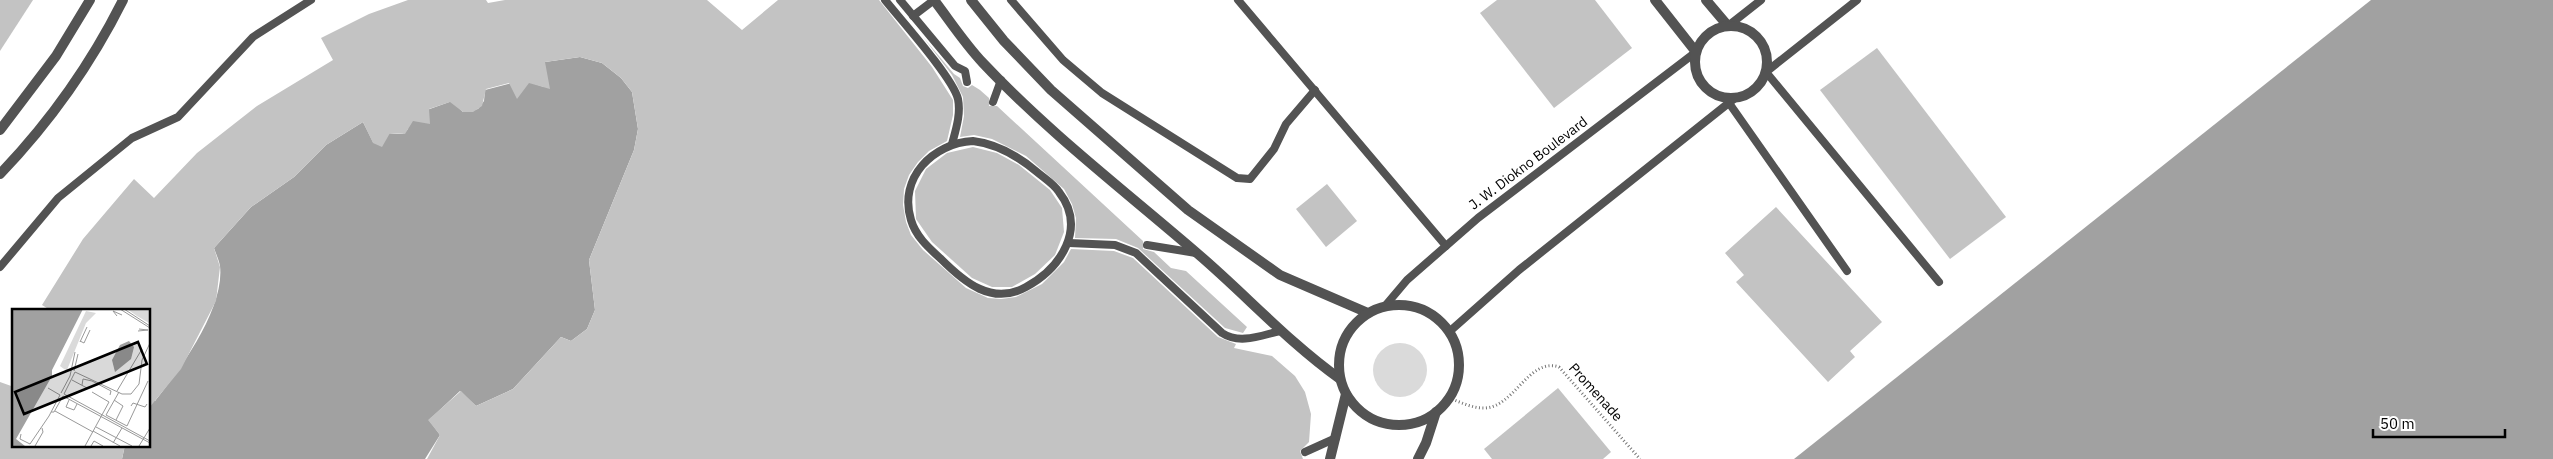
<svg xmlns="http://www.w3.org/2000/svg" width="2553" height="459" viewBox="0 0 2553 459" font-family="'IBM Plex Sans',sans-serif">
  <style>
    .green { fill: #dadada }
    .water { fill: #a1a1a1 }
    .building { fill: #c3c3c3 }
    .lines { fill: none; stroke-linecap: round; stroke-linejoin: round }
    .path { stroke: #757575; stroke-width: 3; stroke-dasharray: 1 2.5; stroke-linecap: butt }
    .service { stroke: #535353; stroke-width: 8 }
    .minor { stroke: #535353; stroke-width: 10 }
    .labels { text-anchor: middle; stroke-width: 4; stroke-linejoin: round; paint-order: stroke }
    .street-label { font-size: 14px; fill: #000; stroke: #fff }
    .inset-road { fill: none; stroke: #999; stroke-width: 1 }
    .view { fill: #000; fill-opacity: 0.15; stroke: #000; stroke-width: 2.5 }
    .inset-edge { fill: none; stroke: #000; stroke-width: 2.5 }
  </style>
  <rect width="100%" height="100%" fill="#fff"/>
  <circle class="green" cx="1400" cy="370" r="27"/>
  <g class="water">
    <polygon points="2371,0 2553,0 2553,459 1794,459"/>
    <path d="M 580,57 L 602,63 L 621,78 L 632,92 L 638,129 L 634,150 L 589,260 L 595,310 L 587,329 L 571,341 L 561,337 L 513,389 L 476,406 L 460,391 L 429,420 L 440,435 L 425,459 L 122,459 L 125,445 L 149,445 L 149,398 L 155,401 C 180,370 225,308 220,266 C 219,260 216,254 214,248 L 251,207 L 294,177 L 326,145 L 363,122 L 373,142 L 384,133 L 403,134 L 408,129 L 405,120 L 429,120 L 427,110 L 452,101 L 463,112 L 478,109 L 484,101 L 485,90 L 523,80 L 544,87 L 545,62 Z"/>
  </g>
  <g class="building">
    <polygon points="0,0 33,0 0,51"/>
    <polygon points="408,0 486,0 488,3 505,0 707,0 742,30 778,0 879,0 932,67 953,100 953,115 947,141 929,151 918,162 909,175 904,189 903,205 906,222 911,235 923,250 966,288 988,298 1001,299 1016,297 1042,284 1064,262 1071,249 1114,251 1133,258 1218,337 1236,344 1234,348 1272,356 1295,376 1305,392 1311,414 1309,442 1300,451 1303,459 427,459 440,435 428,420 461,391 476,406 513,389 561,337 571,341 587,329 595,310 589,260 634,150 638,129 632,92 621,78 602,63 580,57 545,62 550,89 529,83 517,99 509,83 486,89 482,106 473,112 463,112 450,102 429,109 430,124 413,121 405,134 390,133 382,147 373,143 363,122 326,145 294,177 251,207 214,248 220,267 216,301 181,369 149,408 149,310 50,310 42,305 83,239 134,179 154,198 197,153 257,106 333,60 321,38 369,14"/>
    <polygon points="1497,0 1595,0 1632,48 1554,108 1480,13"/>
    <polygon points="923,37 954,74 960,78 963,86 968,88 972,85 980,90 989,98 989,106 997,106 1143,241 1143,249 1154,252 1171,268 1186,271 1247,327 1243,333 1225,328 1138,248 1116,239 1075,238 1076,218 1072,204 1064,189 1026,156 992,139 974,135 960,137 964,116 963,97 952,75"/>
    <polygon points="1877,48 2006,217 1950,259 1820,90"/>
    <polygon points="973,147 997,153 1019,165 1050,190 1062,208 1064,232 1055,255 1035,274 1012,287 992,287 972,278 932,242 916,219 915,191 926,169 947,153"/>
    <polygon points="1327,184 1357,221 1326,247 1296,209"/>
    <polygon points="1776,207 1882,322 1850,351 1855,357 1828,382 1736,282 1744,275 1725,253"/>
    <polygon points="0,382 14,387 14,445 125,445 122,459 0,459"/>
    <polygon points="1558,388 1611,452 1603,459 1492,459 1484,449"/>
  </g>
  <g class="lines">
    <path class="path" d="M 1449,398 C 1460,402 1472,408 1483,408 C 1514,409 1528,357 1559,367 L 1640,459"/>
    <g class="service">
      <path d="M 885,0 C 901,20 953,78 958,99 C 961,114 956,129 952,144"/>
      <polyline points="900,0 955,66 965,71 967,82"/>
      <polyline points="1011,0 1063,60 1102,93 1237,178 1250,179 1274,149 1286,124 1315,90"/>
      <polyline points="1238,0 1446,246"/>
      <polyline points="1857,0 1766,72 1939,282"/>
      <polyline points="913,16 934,0"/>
      <polyline points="1728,26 1761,0"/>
      <polyline points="993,102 1001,80"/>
      <polyline points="1729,103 1847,271"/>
      <path d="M 973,141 C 998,144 1018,156 1037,172 C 1044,178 1054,184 1059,192 C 1087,228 1061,268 1026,287 C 992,306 964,282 941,259 C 929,248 916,237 911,220 C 898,178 933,143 973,141 Z"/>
      <path d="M 1069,243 L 1115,245 L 1136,253 L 1222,333 C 1240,345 1262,335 1280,331"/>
      <polyline points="1147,245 1196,253"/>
      <polyline points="0,267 58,198 132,138 178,117 253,37 311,0"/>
      <polyline points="1385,306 1407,280 1478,218 1696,52"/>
      <polyline points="1449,332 1519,270 1735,98"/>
      <polyline points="1305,452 1336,438"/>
    </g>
    <g class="minor">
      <path d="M 934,0 C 950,21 965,44 983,63 C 1049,133 1125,191 1198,254 C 1246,295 1288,342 1340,379"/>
      <polyline points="971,0 1004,41 1051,90 1188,210 1280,275 1368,313"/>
      <polyline points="1655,0 1696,52"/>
      <polyline points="1706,0 1728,26"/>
      <circle cx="1731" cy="62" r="36"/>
      <polyline points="0,130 56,56 90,0"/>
      <path d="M 0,174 C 49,123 91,64 123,0"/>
      <circle cx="1399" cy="365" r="60"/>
      <polyline points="1330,459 1346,394"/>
      <polyline points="1418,459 1426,443 1436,412"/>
    </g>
  </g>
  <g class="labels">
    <g class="street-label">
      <text transform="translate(1528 163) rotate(-37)" y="5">J. W. Diokno Boulevard</text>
      <text transform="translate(1596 392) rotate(48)" y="5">Promenade</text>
    </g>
  </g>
  <g transform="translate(12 309)">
    <rect width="138" height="138" fill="#fff"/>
    <path d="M 115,0 L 137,0 L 137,14 L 125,7 ZM 74,2 L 84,4 L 74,14 L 55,61 L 52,60 L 48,57 Z" fill="#dadada"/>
    <path d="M 0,0 L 71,0 L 40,61 L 40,67 L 4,130 L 13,137 L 0,137 ZM 117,32 L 122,38 L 119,50 L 103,63 L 100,51 L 108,36 Z" fill="#a1a1a1"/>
    <path class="inset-road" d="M 108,0 L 138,19M 112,0 L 138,17M 105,7 L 101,2 L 110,6M 126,22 L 136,21 L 127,20M 68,32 L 72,34 L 78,21M 68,33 L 75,18M 62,62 L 66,45M 63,63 L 52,85 L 138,132M 63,63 L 110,85 L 119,85 L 127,75 L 130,51 L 138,34M 58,67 L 63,43M 60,71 L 75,79M 70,76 L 71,70 L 80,72 L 99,82 L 98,86M 105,82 L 130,40M 107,83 L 94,106 L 115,117 L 136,72M 49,84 L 58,67M 57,91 L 54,98 L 62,101 L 65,95M 102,91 L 111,97 L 104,111M 119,97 L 121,94 L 133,98 L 135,95M 43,102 L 81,123M 39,103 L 42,103 L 51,87 L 138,134M 84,118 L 120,137M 81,122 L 108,137M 9,125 L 8,130 L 18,135 L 37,107 L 48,86 L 36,79M 101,134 L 110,119M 23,137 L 31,123 L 30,119M 73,137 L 97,93 L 80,83M 79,137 L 82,132 L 91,137M 127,137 L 138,119"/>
    <path class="view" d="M 126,33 L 135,55 L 12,105 L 3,83 Z"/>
    <rect width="138" height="138" class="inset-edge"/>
  </g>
  <path d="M2373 429v8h132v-8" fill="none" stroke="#000000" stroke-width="2.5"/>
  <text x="2380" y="429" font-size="15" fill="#000000" stroke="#ffffff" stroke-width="4" paint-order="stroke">50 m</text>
</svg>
